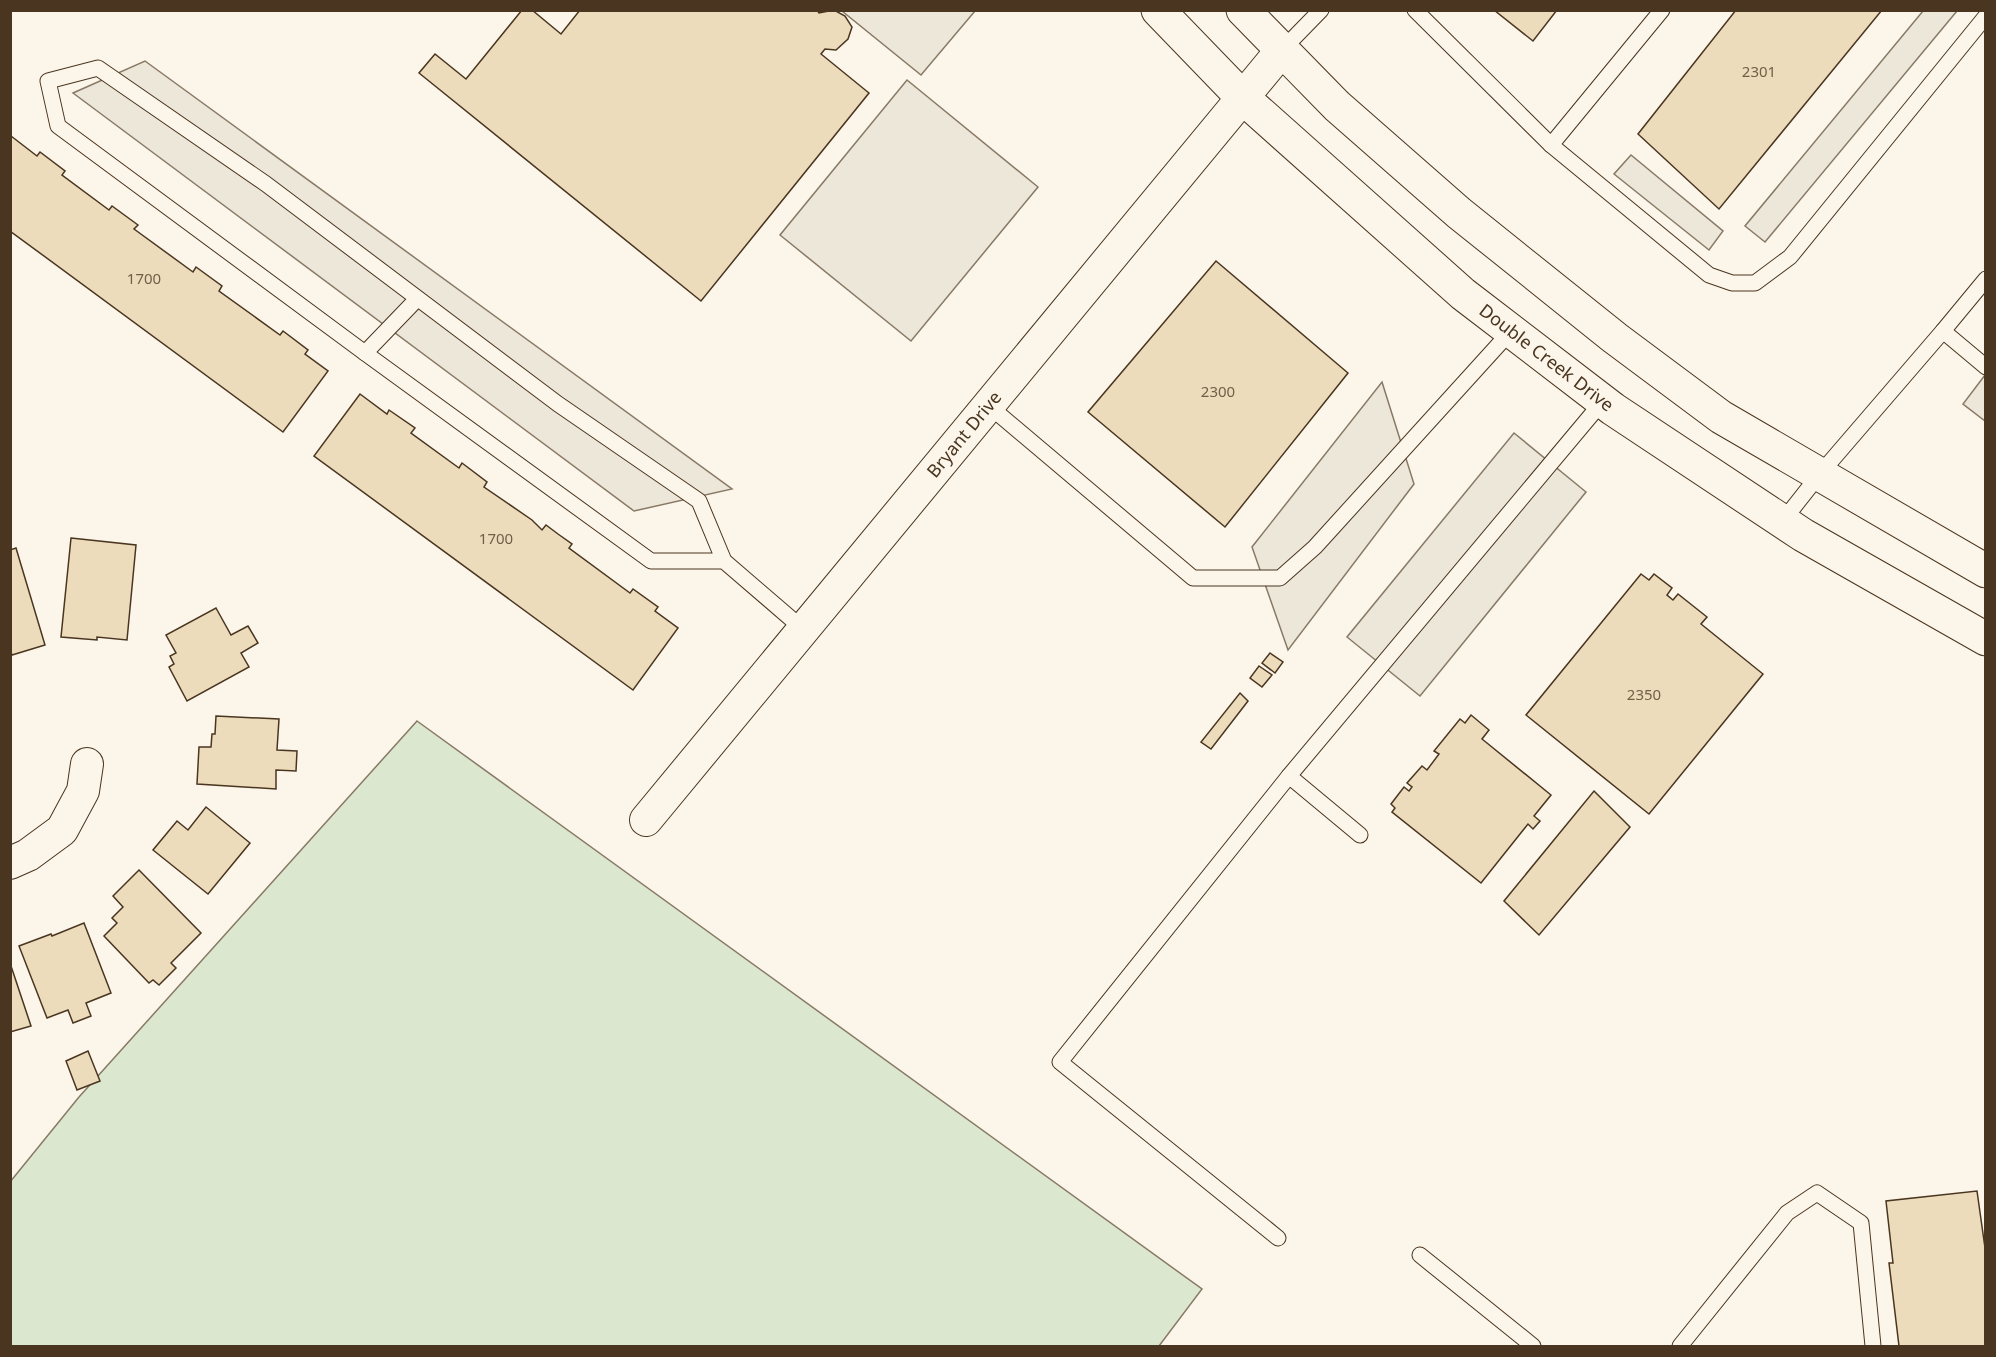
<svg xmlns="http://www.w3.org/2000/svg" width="1996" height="1357" viewBox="0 0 1996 1357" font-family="'Noto Sans',sans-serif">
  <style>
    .grass { fill: #dce7d0; stroke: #887966; stroke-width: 1.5 }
    .parking { fill: #ede7d9; stroke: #887966; stroke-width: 1.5 }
    .building { fill: #ecdcbc; stroke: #4a3520; stroke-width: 1.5 }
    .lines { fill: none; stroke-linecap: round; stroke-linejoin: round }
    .lane-casing { stroke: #4a3520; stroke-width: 17 }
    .street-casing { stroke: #4a3520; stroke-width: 34 }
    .secondary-casing { stroke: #4a3520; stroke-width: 35 }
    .lane { stroke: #fbf6e9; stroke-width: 15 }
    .street { stroke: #fbf6e9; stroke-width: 32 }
    .secondary { stroke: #fbf6e9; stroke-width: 33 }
    .labels { text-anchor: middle; stroke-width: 4.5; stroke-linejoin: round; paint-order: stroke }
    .number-label { font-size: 15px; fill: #725f47 }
    .street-label { font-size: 18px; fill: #4a3520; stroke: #fbf6e9 }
  </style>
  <rect width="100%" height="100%" fill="#fbf6e9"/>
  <polygon class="grass" points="417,721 1202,1289 1159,1346 11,1346 10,1182 79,1097"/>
  <g class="parking">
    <polygon points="842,11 975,11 921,75"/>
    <polygon points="1923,11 1957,11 1765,242 1745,226"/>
    <polygon points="145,61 732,489 634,511 73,93"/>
    <polygon points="907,80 1038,187 911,341 780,235"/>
    <polygon points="1631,155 1723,231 1709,250 1614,174"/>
    <polygon points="1985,375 1985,421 1963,404"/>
    <polygon points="1382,382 1414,484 1288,650 1252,547"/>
    <polygon points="1514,433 1586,492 1420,696 1347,637"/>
  </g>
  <g class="building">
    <polygon points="522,10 532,10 561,34 580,10 817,10 819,13 834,10 845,16 852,27 848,39 836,50 825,49 821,54 869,93 701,301 419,73 435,54 466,79"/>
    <polygon points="1494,10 1557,10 1533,41"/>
    <polygon points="1736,10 1882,10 1719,209 1638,134"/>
    <polygon points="11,136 37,156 40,152 65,171 62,175 109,210 112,206 138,225 134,229 193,272 196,267 222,286 219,291 280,335 283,331 308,350 305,354 328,371 283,432 10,231"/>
    <polygon points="1216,261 1348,373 1225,527 1088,412"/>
    <polygon points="360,394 387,414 389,410 415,428 411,433 459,468 462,463 487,482 484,487 532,520 542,530 546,525 558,534 572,544 569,548 630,593 633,589 658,607 655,611 678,628 633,690 314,456"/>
    <polygon points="71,538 136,545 127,640 97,637 97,640 61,637"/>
    <polygon points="16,548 45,645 12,655 10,650 10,550"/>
    <polygon points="1641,574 1649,580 1654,574 1672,588 1667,595 1673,600 1678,594 1707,617 1701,624 1763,674 1649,814 1526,715"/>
    <polygon points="216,608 231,635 248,626 258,643 241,653 249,667 187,701 169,667 174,664 170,656 176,653 166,635"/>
    <polygon points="1270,653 1283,662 1275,673 1262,663"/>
    <polygon points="1259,666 1272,675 1262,687 1250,678"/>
    <polygon points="1240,693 1248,701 1211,749 1201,742"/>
    <polygon points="1471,715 1489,730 1482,739 1551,795 1534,816 1540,821 1533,829 1528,824 1481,883 1392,812 1395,808 1391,804 1404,787 1409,791 1412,787 1407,783 1422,766 1427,770 1439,754 1434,751 1460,719 1465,723"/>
    <polygon points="216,716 279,719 277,750 297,751 296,771 276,770 276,789 197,784 199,747 211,747 212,734 215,734"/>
    <polygon points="1594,791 1630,827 1539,935 1504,901"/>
    <polygon points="206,807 250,843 208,894 153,850 177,821 188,830"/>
    <polygon points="139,870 201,933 171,963 176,968 159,985 153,980 149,983 104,936 117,923 112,918 123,907 113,896"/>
    <polygon points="84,923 111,993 86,1003 91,1016 73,1023 68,1010 47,1018 19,946 51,934 52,936"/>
    <polygon points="10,963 31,1026 10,1032"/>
    <polygon points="88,1051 100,1081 77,1090 66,1061"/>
    <polygon points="1977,1191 1986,1255 1986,1346 1899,1346 1889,1263 1893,1263 1886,1201"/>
  </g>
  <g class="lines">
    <g class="lane-casing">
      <g id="lane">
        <polyline points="1415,10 1551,145 1709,275 1732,283 1755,283 1790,257 1986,16"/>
        <polyline points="1282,50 1321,10"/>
        <polyline points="1551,145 1662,10"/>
        <polyline points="1943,331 1986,279"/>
        <polyline points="365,353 417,299"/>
        <polyline points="988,405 1193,578 1280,578 1315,547 1511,331"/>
        <polyline points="1782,522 1819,475 1943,331 1986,367"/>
        <polyline points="724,561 651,561 365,353 58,126 48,81 98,68 266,184 558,404 699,501 724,561 803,629"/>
        <polyline points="1360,835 1289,776 1603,401"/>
        <polyline points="1278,1238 1060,1062 1289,776"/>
        <polyline points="1420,1255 1533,1346"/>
        <polyline points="1680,1346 1787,1213 1817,1193 1861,1223 1873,1346"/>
      </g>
    </g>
    <g class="street-casing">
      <g id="street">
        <path id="s1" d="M 646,820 L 1282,50"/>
        <polyline points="10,863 28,855 62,830 83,791 87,764"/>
      </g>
    </g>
    <g class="secondary-casing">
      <g id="secondary">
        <path id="s2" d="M 1158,10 L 1242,97 L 1463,294 L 1613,409 L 1803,535 L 1986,639"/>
        <polyline points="1243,10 1337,106 1459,213 1615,338 1721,417 1986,571"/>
      </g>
    </g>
    <use href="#lane" class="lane"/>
    <use href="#street" class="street"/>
    <use href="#secondary" class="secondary"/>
  </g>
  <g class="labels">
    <g class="number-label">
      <text x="1759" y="77">2301</text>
      <text x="144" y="284">1700</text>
      <text x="1218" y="397">2300</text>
      <text x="496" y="544">1700</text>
      <text x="1644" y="700">2350</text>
    </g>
    <g class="street-label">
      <text dy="6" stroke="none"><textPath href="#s2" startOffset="522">Double Creek Drive</textPath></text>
      <text dy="6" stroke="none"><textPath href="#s1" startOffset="500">Bryant Drive</textPath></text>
    </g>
  </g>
  <rect width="1996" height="1357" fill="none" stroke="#4a3520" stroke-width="24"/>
</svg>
